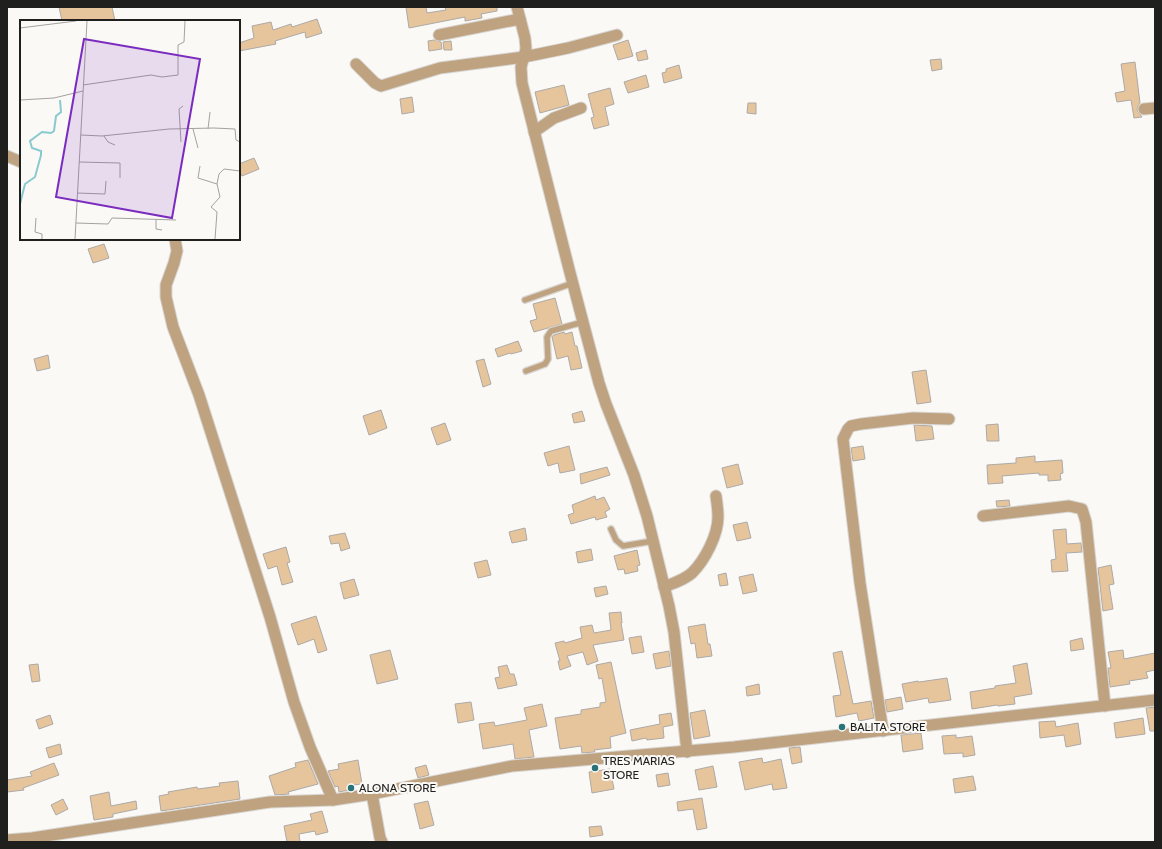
<svg xmlns="http://www.w3.org/2000/svg" width="1162" height="849" viewBox="0 0 1162 849" font-family="Cabin,sans-serif">
  <style>
    .building { fill: #e7c59c; stroke: #aca9a7 }
    .lines { fill: none; stroke-linecap: round; stroke-linejoin: round }
    .service-casing { stroke: #d8d6d3; stroke-width: 8 }
    .minor-casing { stroke: #d8d6d3; stroke-width: 13 }
    .tertiary-casing { stroke: #d8d6d3; stroke-width: 13 }
    .service { stroke: #bfa381; stroke-width: 5.5 }
    .minor { stroke: #bfa381; stroke-width: 11 }
    .tertiary { stroke: #bfa381; stroke-width: 11 }
    .poi-dot { fill: #287278; stroke: #fbf9f6; stroke-width: 1.5 }
    .labels { text-anchor: middle; stroke-width: 4; stroke-linejoin: round; paint-order: stroke }
    .poi-label { font-size: 12px; fill: #1f1f1e; stroke: #fbf9f6; text-anchor: start }
    .inset-river { fill: none; stroke: #89cacf; stroke-width: 2 }
    .inset-road { fill: none; stroke: #a3a2a0; stroke-width: 1 }
    .view { fill: #7b2cbf; fill-opacity: 0.15; stroke: #7b2cbf; stroke-width: 2 }
    .inset-edge { fill: none; stroke: #1f1f1e; stroke-width: 2 }
  </style>
  <rect width="100%" height="100%" fill="#fbf9f6"/>
  <g class="building">
    <polygon points="59,7 112,7 115,21 62,21"/>
    <polygon points="406,7 426,7 427,13 446,10 445,7 497,7 497,11 481,14 482,18 465,21 465,17 409,28"/>
    <polygon points="317,19 322,33 306,38 305,32 275,41 276,44 239,51 239,43 254,38 252,26 271,22 273,30 291,24 292,27"/>
    <polygon points="434,40 441,42 442,49 429,51 428,41"/>
    <polygon points="628,40 633,56 618,60 613,45"/>
    <polygon points="451,41 452,50 444,50 443,42"/>
    <polygon points="646,50 648,59 638,61 636,53"/>
    <polygon points="941,59 942,69 932,71 930,60"/>
    <polygon points="1135,62 1140,103 1138,106 1137,110 1142,117 1134,118 1131,100 1117,102 1115,93 1125,91 1121,64"/>
    <polygon points="679,65 682,78 664,83 662,73 666,72 666,69"/>
    <polygon points="646,75 649,87 628,93 624,82"/>
    <polygon points="564,85 569,105 540,113 535,92"/>
    <polygon points="610,88 614,104 605,107 609,125 594,129 591,118 594,117 588,94"/>
    <polygon points="412,97 414,112 402,114 400,99"/>
    <polygon points="748,103 756,103 756,114 747,113"/>
    <polygon points="254,158 259,169 242,176 239,170 239,164"/>
    <polygon points="104,244 109,258 93,263 88,249"/>
    <polygon points="555,298 562,324 534,332 530,321 537,319 533,304"/>
    <polygon points="564,332 565,334 572,332 575,346 577,346 582,368 571,370 568,356 557,359 552,337 554,335"/>
    <polygon points="518,341 522,351 511,354 510,353 498,357 495,349"/>
    <polygon points="48,355 50,368 37,371 34,359"/>
    <polygon points="484,359 491,384 483,387 476,361"/>
    <polygon points="926,370 931,402 917,404 912,372"/>
    <polygon points="381,410 387,428 369,435 363,416"/>
    <polygon points="582,411 585,421 574,423 572,414"/>
    <polygon points="445,423 451,440 437,445 431,428"/>
    <polygon points="998,424 999,441 987,441 986,425"/>
    <polygon points="914,425 932,426 934,439 916,441"/>
    <polygon points="569,446 575,470 560,473 558,463 548,466 544,453"/>
    <polygon points="863,446 865,459 853,461 851,448"/>
    <polygon points="1035,456 1035,462 1062,460 1063,473 1060,474 1061,480 1048,481 1048,475 1039,475 1039,473 1002,476 1003,483 988,484 987,465 1016,463 1016,458"/>
    <polygon points="738,464 743,484 727,488 722,468"/>
    <polygon points="607,467 610,475 581,484 580,474"/>
    <polygon points="595,496 596,500 604,497 610,509 605,512 607,517 596,520 595,517 571,524 568,515 574,513 572,505"/>
    <polygon points="1009,500 1010,506 997,507 996,501"/>
    <polygon points="747,522 751,538 737,541 733,525"/>
    <polygon points="525,528 527,540 512,543 509,532"/>
    <polygon points="1066,529 1067,544 1081,543 1082,552 1066,553 1068,571 1052,572 1051,560 1056,559 1053,530"/>
    <polygon points="345,533 350,548 341,551 339,543 331,544 329,536"/>
    <polygon points="286,547 290,562 287,563 293,582 282,585 277,566 268,569 263,554"/>
    <polygon points="591,549 593,560 578,563 576,552"/>
    <polygon points="637,550 640,565 637,566 638,571 625,574 624,569 618,570 614,556"/>
    <polygon points="487,560 491,575 478,578 474,563"/>
    <polygon points="1111,565 1114,584 1109,585 1113,609 1103,611 1098,568"/>
    <polygon points="726,573 728,585 720,586 718,575"/>
    <polygon points="753,574 757,591 743,594 739,577"/>
    <polygon points="354,579 359,595 344,599 340,583"/>
    <polygon points="606,586 608,594 596,597 594,588"/>
    <polygon points="621,612 622,623 621,623 624,640 593,645 598,661 587,665 583,652 567,656 571,666 560,670 558,661 560,661 555,643 564,641 565,643 582,638 580,627 592,625 594,633 611,630 609,613"/>
    <polygon points="316,616 327,650 318,653 314,639 298,645 291,624"/>
    <polygon points="705,624 708,644 710,644 712,656 697,658 695,643 691,644 688,627"/>
    <polygon points="641,636 644,652 632,654 629,638"/>
    <polygon points="1082,638 1084,649 1071,651 1070,641"/>
    <polygon points="390,650 398,679 377,684 370,655"/>
    <polygon points="1123,650 1124,659 1155,653 1155,670 1146,672 1148,678 1129,681 1130,684 1110,687 1108,668 1111,668 1108,652"/>
    <polygon points="669,651 671,666 656,669 653,654"/>
    <polygon points="842,651 853,704 871,701 874,718 859,721 857,713 836,717 833,696 841,695 833,653"/>
    <polygon points="611,662 626,733 610,737 611,748 594,750 595,752 582,753 581,746 560,749 555,718 581,714 581,710 600,707 600,703 606,702 602,678 599,679 596,665"/>
    <polygon points="1027,663 1032,694 1014,697 1015,704 998,706 997,705 972,709 970,692 995,688 995,686 1016,683 1013,666"/>
    <polygon points="38,664 40,681 32,682 29,665"/>
    <polygon points="507,665 510,674 514,674 517,685 498,689 495,678 500,677 498,667"/>
    <polygon points="947,678 951,700 929,703 928,698 906,702 902,684 918,681 919,682"/>
    <polygon points="759,684 760,694 747,696 746,687"/>
    <polygon points="901,697 903,709 887,712 885,700"/>
    <polygon points="471,702 474,720 458,723 455,704"/>
    <polygon points="542,704 547,726 529,730 534,757 515,759 513,744 483,749 479,724 494,722 495,726 527,720 524,708"/>
    <polygon points="1155,707 1155,731 1150,731 1146,708"/>
    <polygon points="705,710 710,736 694,739 690,713"/>
    <polygon points="671,713 673,725 663,727 664,738 647,740 646,738 632,741 630,730 660,724 659,715"/>
    <polygon points="50,715 53,724 39,729 36,720"/>
    <polygon points="1143,718 1145,734 1116,738 1114,723"/>
    <polygon points="1055,721 1056,727 1078,723 1081,744 1066,747 1064,735 1040,738 1039,722"/>
    <polygon points="921,733 923,749 903,752 901,735"/>
    <polygon points="956,735 956,738 972,736 975,755 963,757 963,753 944,754 942,736"/>
    <polygon points="60,744 62,754 49,758 46,748"/>
    <polygon points="800,747 802,762 792,764 789,748"/>
    <polygon points="762,758 763,763 781,759 787,788 773,790 772,784 745,790 739,762"/>
    <polygon points="308,760 318,784 288,792 289,794 275,795 269,776 296,767 295,763"/>
    <polygon points="358,760 362,784 353,785 354,789 339,792 338,786 335,787 328,771 339,769 338,764"/>
    <polygon points="54,763 59,775 23,788 24,790 7,792 7,780 32,776 30,772"/>
    <polygon points="426,765 429,775 418,778 415,768"/>
    <polygon points="713,766 717,787 699,790 695,770"/>
    <polygon points="610,769 614,789 592,793 589,772"/>
    <polygon points="668,773 670,785 658,787 656,775"/>
    <polygon points="973,776 976,790 955,793 953,779"/>
    <polygon points="238,781 240,799 161,811 159,796 169,794 168,792 197,787 198,789 220,786 219,783"/>
    <polygon points="109,792 111,806 136,801 137,809 113,814 113,817 94,820 90,796"/>
    <polygon points="702,798 707,828 697,830 693,809 678,811 677,802"/>
    <polygon points="63,799 68,809 56,815 51,805"/>
    <polygon points="428,801 434,825 420,829 414,804"/>
    <polygon points="322,811 328,832 316,835 315,831 299,834 300,842 287,842 284,826 312,820 310,814"/>
    <polygon points="601,826 603,835 590,837 589,827"/>
  </g>
  <g class="lines">
    <g class="service-casing">
      <g id="service">
        <polyline points="525,300 573,283"/>
        <polyline points="526,371 545,364 548,359 547,337 551,331 583,322"/>
        <polyline points="611,529 616,540 623,546 653,541"/>
      </g>
    </g>
    <g class="minor-casing">
      <g id="minor">
        <polyline points="517,7 525,38 526,49 521,67 522,83 569,269 599,383 606,404 634,475 647,516 669,606 674,632 687,752"/>
        <polyline points="439,35 520,19"/>
        <polyline points="356,64 375,83 381,86 440,68 524,57 568,48 617,35"/>
        <polyline points="1144,109 1155,108"/>
        <polyline points="534,132 554,118 581,108"/>
        <polyline points="7,156 21,162"/>
        <polyline points="175,239 177,251 174,263 166,285 166,297 173,327 199,395 270,617 294,702 310,747 333,800"/>
        <polyline points="983,516 1069,506 1082,509 1086,522 1105,706"/>
        <path d="M 664,587 C 674,583 684,580 692,573 C 705,560 718,535 718,517 C 718,510 717,503 716,496"/>
        <polyline points="883,731 860,583 843,439 848,429 851,426 861,424 913,418 949,419"/>
        <polyline points="372,794 380,838 382,842"/>
      </g>
    </g>
    <g class="tertiary-casing">
      <polyline id="tertiary" points="7,840 32,838 270,802 333,800 372,794 512,766 734,747 1155,700"/>
    </g>
    <use href="#service" class="service"/>
    <use href="#minor" class="minor"/>
    <use href="#tertiary" class="tertiary"/>
  </g>
  <g class="poi-dot">
    <circle cx="842" cy="727" r="4"/>
    <circle cx="595" cy="768" r="4"/>
    <circle cx="351" cy="788" r="4"/>
  </g>
  <g class="labels">
    <g class="poi-label">
      <text x="850" y="731">BALITA STORE</text>
      <text x="603" y="765">TRES MARIAS<tspan x="603" dy="14">STORE</tspan></text>
      <text x="359" y="792">ALONA STORE</text>
    </g>
  </g>
  <g transform="translate(20 20)">
    <rect width="220" height="220" fill="#fbf9f6"/>
    <path class="inset-river" d="M 0,184 L 5,164 L 15,157 L 21,135 L 21,131 L 12,128 L 10,121 L 22,112 L 31,113 L 34,111 L 36,96 L 41,92 L 40,80"/>
    <path class="inset-road" d="M 0,8 L 56,1M 63,65 L 131,55 L 142,57 L 158,55 L 158,25 L 164,22 L 165,1M 0,80 L 34,78 L 63,71M 173,109 L 178,128M 188,109 L 190,92M 61,115 L 82,116 L 149,109 L 194,108 L 215,109 L 216,120 L 220,122M 84,116 L 88,122 L 95,125M 161,122 L 159,89 L 163,86M 59,142 L 100,143 L 100,158M 180,146 L 178,158 L 197,164M 57,173 L 85,174 L 86,161M 16,198 L 15,212 L 22,214 L 22,219M 136,200 L 136,209 L 142,210M 56,203 L 88,204 L 92,198 L 156,200M 55,219 L 67,1M 195,219 L 197,192 L 191,187 L 200,177 L 197,164 L 199,154 L 204,149 L 220,151"/>
    <path class="view" d="M 64,19 L 180,39 L 152,198 L 36,177 Z"/>
    <rect width="220" height="220" class="inset-edge"/>
  </g>
  <rect width="1162" height="849" fill="none" stroke="#1f1f1e" stroke-width="16"/>
</svg>
